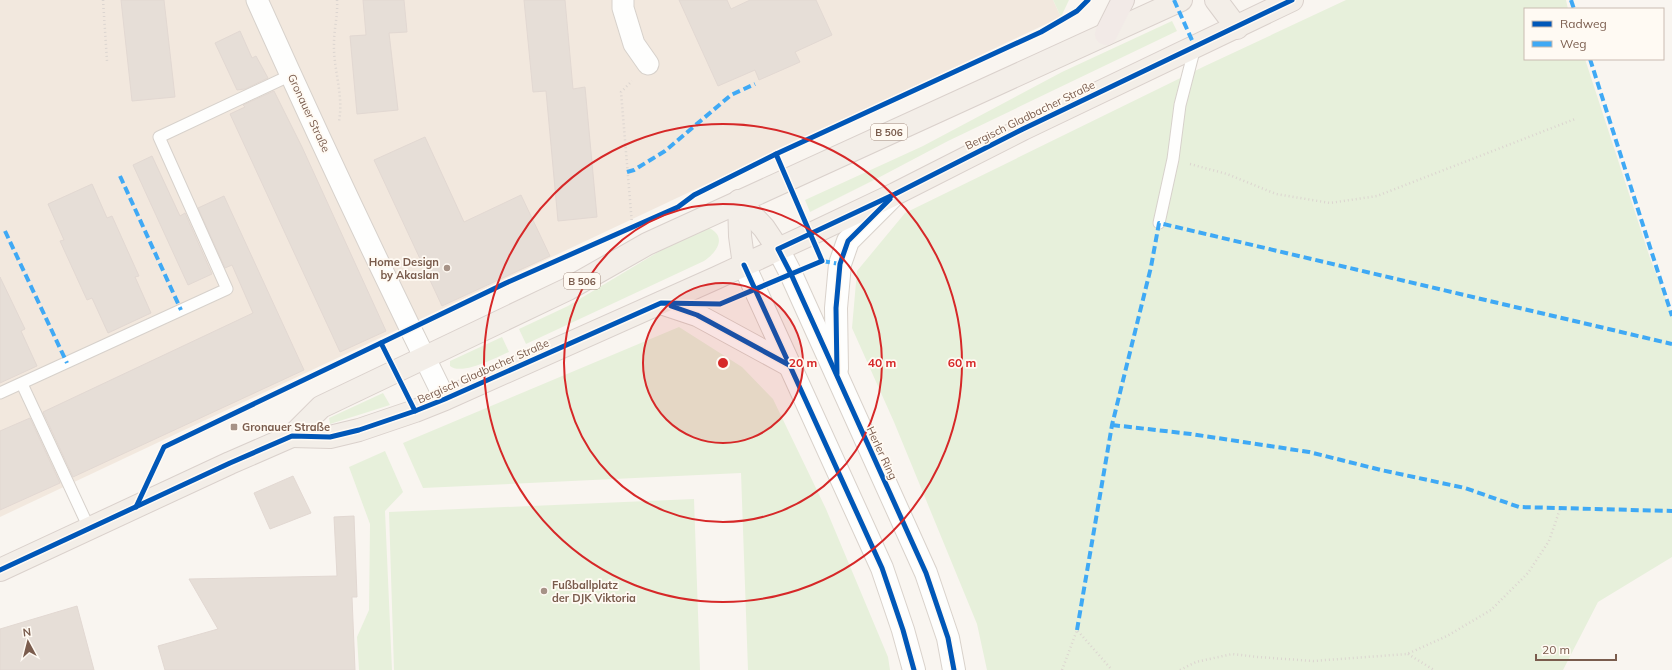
<svg xmlns="http://www.w3.org/2000/svg" width="1672" height="670" viewBox="0 0 1672 670" font-family="Mulish,sans-serif">
  <style>
    .residential { fill: #f2e8de }
    .green { fill: #e7f0db }
    .building { fill: #e6ded7; stroke: #e2d8d2 }
    .lines { fill: none; stroke-linecap: round; stroke-linejoin: round }
    .lane-casing { stroke: #d7d1cb; stroke-width: 13 }
    .street-casing { stroke: #d7d1cb; stroke-width: 23 }
    .secondary-casing { stroke: #d9d2cb; stroke-width: 24 }
    .primary-casing { stroke: #dad1cc; stroke-width: 24 }
    .highway-casing { stroke: #dad1cc; stroke-width: 24 }
    .path { stroke: #dcd5d0; stroke-width: 2.5; stroke-dasharray: 1 3; stroke-linecap: butt }
    .lane { stroke: #fefefd; stroke-width: 11 }
    .street { stroke: #fefefd; stroke-width: 21 }
    .secondary { stroke: #fefefd; stroke-width: 22 }
    .primary { stroke: #f3eee8; stroke-width: 22 }
    .highway { stroke: #f2eae7; stroke-width: 22 }
    .quiet { stroke: #3fa9f5; stroke-width: 4; stroke-dasharray: 8 4; stroke-linecap: butt }
    .cycleway-casing { stroke: #fffaf3; stroke-width: 8 }
    .cycleway { stroke: #0057b8; stroke-width: 5 }
    .ring { fill: none; stroke: #d62828; stroke-width: 2 }
    .poi-dot { fill: #a69286; stroke: #fffaf3; stroke-width: 1.5 }
    .labels { text-anchor: middle; stroke-width: 3.5; stroke-linejoin: round; paint-order: stroke }
    .shield { fill: #fffaf3; stroke: #a28b7f; stroke-width: 1 }
    .shield-label { font-size: 10px; font-weight: bold; fill: #7a5c4d }
    .street-label { font-size: 11px; fill: #7a5c4d; stroke: #fffaf3 }
    .poi-label { font-size: 11px; font-weight: bold; fill: #7a5c4d; stroke: #fffaf3; text-anchor: start }
    .centre { fill: #d62828; stroke: #fffaf3; stroke-width: 2 }
    .ring-label { font-size: 12px; text-anchor: middle; font-weight: bold; fill: #d62828; stroke: #fffaf3; stroke-width: 3.5; stroke-linejoin: round; paint-order: stroke }
  </style>
  <rect width="100%" height="100%" fill="#f9f5f0"/>
  <polygon class="residential" points="0,0 1053,0 1061,17 0,517"/>
  <g class="green">
    <polygon points="1053,0 1069,0 1061,17"/>
    <polygon points="1346,0 1566,0 1568,9 1525,9 1525,59 1585,59 1650,258 1672,314 1672,557 1598,602 1563,670 987,670 977,624 894,422 852,328 857,271 905,213 1205,66"/>
    <polygon points="1172,21 1177,31 948,141 876,179 810,212 805,200 923,146 1062,72"/>
    <path d="M 709,228 C 728,237 716,253 704,261 L 526,344 L 519,329 L 568,306 L 693,231 Z"/>
    <polygon points="679,327 742,367 773,399 826,509 888,657 890,670 748,670 741,473 423,488 403,443"/>
    <path d="M 502,337 L 509,352 C 497,357 462,376 450,366 L 450,361 Z"/>
    <polygon points="383,393 390,405 330,424 329,418"/>
    <polygon points="385,451 403,492 385,511 392,670 359,670 357,637 369,610 370,524 349,467"/>
    <polygon points="694,499 700,670 394,670 389,512"/>
  </g>
  <g class="building">
    <polygon points="121,0 164,0 175,97 132,101"/>
    <polygon points="363,0 404,0 407,32 389,33 398,110 357,114 350,36 366,35"/>
    <polygon points="524,0 565,0 573,89 585,87 597,217 558,221 546,91 533,92"/>
    <polygon points="679,0 727,0 731,9 750,0 816,0 832,35 795,52 800,62 759,80 755,70 718,86"/>
    <polygon points="240,31 252,58 256,56 268,78 245,89 237,90 215,43"/>
    <polygon points="274,91 302,147 386,331 340,352 230,114 245,107 243,105"/>
    <polygon points="425,137 464,222 521,195 550,256 442,306 374,160"/>
    <polygon points="152,156 180,216 185,213 212,274 188,285 133,165"/>
    <polygon points="92,184 107,218 112,216 139,276 135,277 151,313 108,333 92,298 87,300 60,241 64,240 48,204"/>
    <polygon points="224,196 304,370 73,477 43,412 253,313 232,265 225,268 198,208"/>
    <polygon points="0,277 25,329 21,331 37,366 0,383"/>
    <polygon points="30,418 60,483 0,510 0,431"/>
    <polygon points="293,476 311,513 270,529 254,493"/>
    <polygon points="354,516 357,597 352,597 355,670 165,670 158,646 218,629 189,579 337,576 334,517"/>
    <polygon points="77,606 94,670 0,670 0,629"/>
  </g>
  <g class="lines">
    <g class="lane-casing">
      <g id="lane">
        <polyline points="1159,223 1173,159 1180,105 1195,47"/>
        <polyline points="22,384 89,528"/>
        <polyline points="0,393 227,289 159,137 291,75"/>
      </g>
    </g>
    <g class="street-casing">
      <g id="street">
        <path d="M 257,0 C 317,134 380,268 445,399"/>
        <polyline points="623,0 623,8 634,44 648,64"/>
      </g>
    </g>
    <g class="secondary-casing">
      <g id="secondary">
        <polyline points="778,249 791,274 926,573 948,638 954,670"/>
        <polyline points="744,265 882,568 903,630 914,670"/>
        <polyline points="661,303 697,315 710,322 789,365"/>
        <polyline points="837,369 836,308 840,264 848,241 893,196"/>
      </g>
    </g>
    <g class="primary-casing">
      <g id="primary">
        <polyline points="1216,0 1237,28"/>
        <polyline points="739,201 740,236 744,265"/>
        <polyline points="739,201 764,228 778,249"/>
        <polyline points="292,436 330,437 359,430 415,411 445,399 716,278 811,234 895,194 1023,129 1292,0"/>
        <polyline points="0,570 230,463 292,436 321,407 568,289 647,244 1181,0"/>
      </g>
    </g>
    <g class="highway-casing">
      <polyline id="highway" points="1106,34 1123,0"/>
    </g>
    <g class="path">
      <polyline points="103,0 107,61"/>
      <path d="M 337,0 C 338,15 334,29 334,43 C 333,69 344,95 339,121"/>
      <polyline points="1190,164 1227,174 1276,194 1330,203 1377,196 1575,119"/>
      <polyline points="632,224 621,92 632,81"/>
      <polyline points="1408,654 1434,670"/>
      <polyline points="1062,670 1077,630 1112,670"/>
      <polyline points="1180,670 1196,662 1232,654 1258,657 1313,661 1407,654 1447,636 1491,610 1528,573 1549,541 1560,509"/>
    </g>
    <use href="#lane" class="lane"/>
    <use href="#street" class="street"/>
    <use href="#secondary" class="secondary"/>
    <use href="#primary" class="primary"/>
    <use href="#highway" class="highway"/>
    <g class="quiet">
      <polyline points="1174,0 1195,47"/>
      <polyline points="1571,0 1574,9"/>
      <polyline points="1590,59 1672,316"/>
      <polyline points="627,172 634,170 665,151 731,95 755,84"/>
      <polyline points="120,176 181,310"/>
      <polyline points="5,231 67,363"/>
      <polyline points="822,261 840,264"/>
      <polyline points="1112,425 1191,434 1309,452 1381,470 1465,488 1519,507 1672,511"/>
      <polyline points="1077,630 1112,425 1151,267 1159,223 1672,344"/>
    </g>
    <g class="cycleway-casing">
      <g id="cycleway">
        <polyline points="744,265 882,568 903,630 914,670"/>
        <polyline points="671,306 697,315 710,322 789,365"/>
        <polyline points="381,343 415,411"/>
        <polyline points="837,374 836,308 840,264 848,241 890,199"/>
        <polyline points="136,507 164,447 506,283 678,207 694,195 776,154 1041,32 1077,11 1088,0"/>
        <polyline points="0,570 230,463 292,436 330,437 359,430 415,411 445,399 661,303 720,304 822,261 776,154"/>
        <polyline points="954,670 948,638 926,573 791,274 778,249 895,194 1023,129 1292,0"/>
      </g>
    </g>
    <use href="#cycleway" class="cycleway"/>
  </g>
  <circle cx="723" cy="363" r="80" fill="#d62828" fill-opacity=".12"/>
  <g class="ring">
    <circle cx="723" cy="363" r="80"/>
    <circle cx="723" cy="363" r="159"/>
    <circle cx="723" cy="363" r="239"/>
  </g>
  <g class="poi-dot">
    <circle cx="447" cy="268" r="4"/>
    <rect x="230" y="423" width="8" height="8" rx="2"/>
    <circle cx="544" cy="591" r="4"/>
  </g>
  <g class="labels">
    <g class="shield">
      <rect x="871" y="124" width="36" height="16" rx="3"/>
      <rect x="564" y="273" width="36" height="16" rx="3"/>
    </g>
    <g class="shield-label">
      <text x="889" y="136">B 506</text>
      <text x="582" y="285">B 506</text>
    </g>
    <g class="street-label">
      <text transform="translate(309 113) rotate(65)" y="4">Gronauer Straße</text>
      <text transform="translate(1030 115) rotate(-26)" y="4">Bergisch Gladbacher Straße</text>
      <text transform="translate(483 371) rotate(-24)" y="4">Bergisch Gladbacher Straße</text>
      <text transform="translate(882 453) rotate(65)" y="4">Herler Ring</text>
    </g>
    <g class="poi-label">
      <text x="439" y="266" text-anchor="end">Home Design<tspan x="439" dy="13">by Akaslan</tspan></text>
      <text x="242" y="431">Gronauer Straße</text>
      <text x="552" y="589">Fußballplatz<tspan x="552" dy="13">der DJK Viktoria</tspan></text>
    </g>
  </g>
  <circle cx="723" cy="363" r="6" class="centre"/>
  <g class="ring-label">
    <text x="803" y="367">20 m</text>
    <text x="882" y="367">40 m</text>
    <text x="962" y="367">60 m</text>
  </g>
  <rect x="1524" y="8" width="140" height="52" fill="#fffaf3" stroke="#cabbb1"/>
  <rect x="1532" y="21" width="20" height="6" fill="#0057b8" stroke="#cabbb1"/>
  <text x="1560" y="28" font-size="12" fill="#7a5c4d">Radweg</text>
  <rect x="1532" y="41" width="20" height="6" fill="#3fa9f5" stroke="#cabbb1"/>
  <text x="1560" y="48" font-size="12" fill="#7a5c4d">Weg</text>
  <g transform="translate(28 642) rotate(353)" stroke="#fffaf3" stroke-width="3" paint-order="stroke">
  <path d="M0-3L7 15L0 10L-7 15Z" fill="#7a5c4d"/>
  <text y="-6" font-size="11" font-weight="bold" text-anchor="middle" fill="#7a5c4d">N</text>
  </g>
  <path d="M1536 654v6h80v-6" fill="none" stroke="#7a5c4d" stroke-width="2"/>
  <text x="1542" y="654" font-size="12" fill="#7a5c4d" stroke="#fffaf3" stroke-width="3" paint-order="stroke">20 m</text>
</svg>
